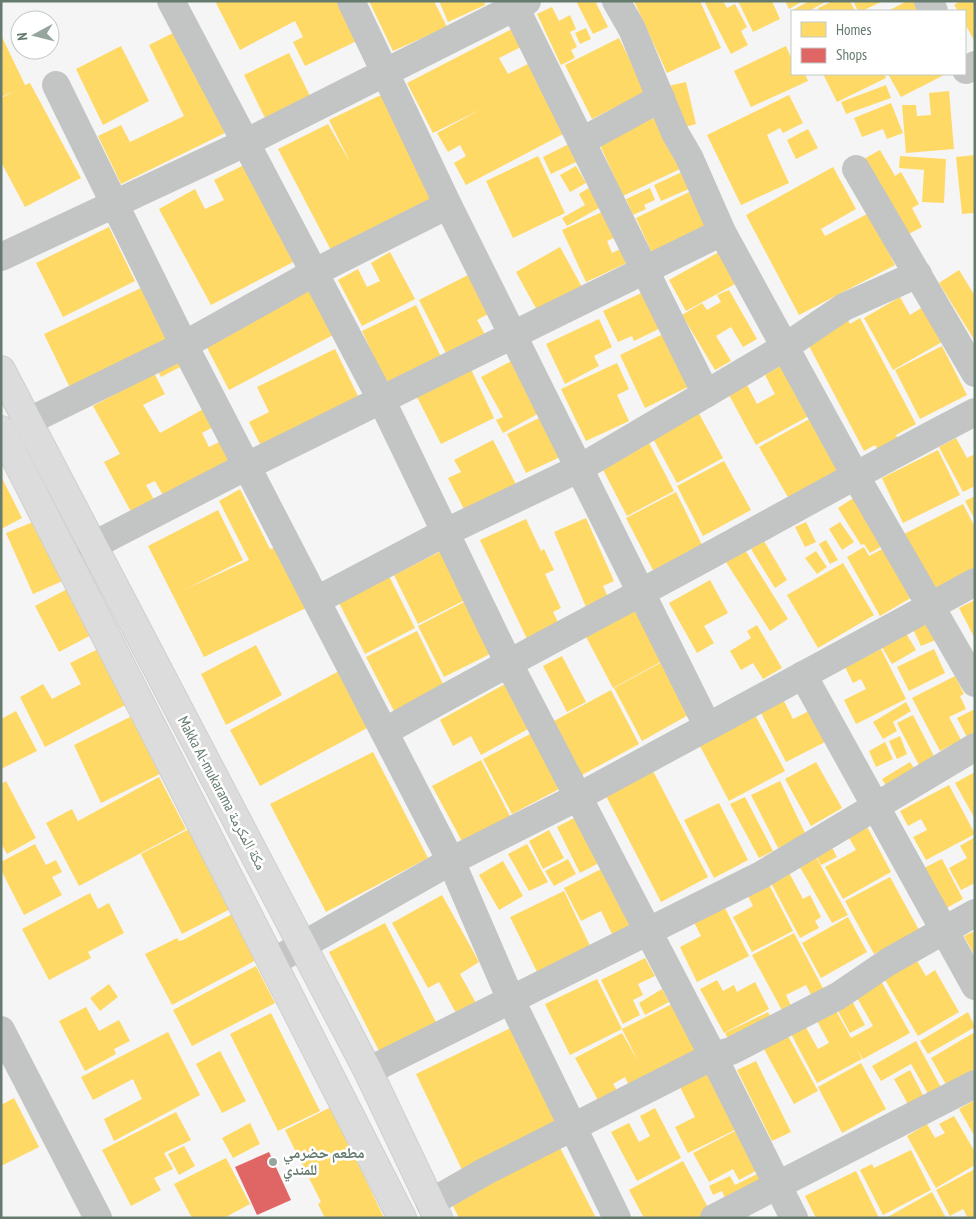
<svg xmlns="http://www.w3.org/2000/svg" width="976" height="1219" viewBox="0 0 976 1219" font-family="'PT Sans Narrow','Noto Naskh Arabic',sans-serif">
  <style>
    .homes { fill: #ffd966 }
    .shops { fill: #e06666 }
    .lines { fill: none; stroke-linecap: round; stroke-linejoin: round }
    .highway-casing { stroke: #ced0ce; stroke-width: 30 }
    .minor { stroke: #c3c5c4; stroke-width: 28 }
    .highway { stroke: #dbdcdb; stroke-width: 28 }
    .poi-dot { fill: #97a69d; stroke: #fff; stroke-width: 2 }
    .labels { text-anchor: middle; stroke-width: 5; stroke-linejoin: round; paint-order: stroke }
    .street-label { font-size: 15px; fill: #657b6e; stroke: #fff }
    .poi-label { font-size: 15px; font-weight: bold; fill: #657b6e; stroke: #fff; text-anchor: start }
  </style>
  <rect width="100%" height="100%" fill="#f5f5f5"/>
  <g class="homes">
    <polygon points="215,1 343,1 361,39 305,66 293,42 303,37 295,21 240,50"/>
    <polygon points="369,1 434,1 447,27 393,51"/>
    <polygon points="439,1 484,1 485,5 448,22"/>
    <polygon points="576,1 595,1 608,27 593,34"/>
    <polygon points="634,1 700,1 721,48 667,73"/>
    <polygon points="707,1 723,1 727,8 735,4 747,27 741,31 748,45 731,54 705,3"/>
    <polygon points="738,1 772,1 780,19 753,32"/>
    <polygon points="785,1 803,1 789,9"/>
    <polygon points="809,1 827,1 809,11 791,11"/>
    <polygon points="833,1 850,1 855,11 819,11 818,8"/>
    <polygon points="853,1 883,1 862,11 858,11"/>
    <polygon points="907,1 914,1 919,11 888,11"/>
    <polygon points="960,1 975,1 975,42 965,24 965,11 958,11 954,5"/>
    <polygon points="552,7 559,21 570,15 576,29 570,32 577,47 571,50 575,58 561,65 537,14"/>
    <polygon points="586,28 591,39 580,44 575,33"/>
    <polygon points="512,29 521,47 499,58 508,74 530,63 565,133 466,185 454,163 466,156 460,145 448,152 437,133 482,109 433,133 407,83"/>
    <polygon points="175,32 225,133 121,184 98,136 121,125 130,142 184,116 149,45"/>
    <polygon points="1,35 25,85 30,83 81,178 25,207 1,162 1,98 15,91 1,97"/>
    <polygon points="619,38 646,92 592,119 565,65"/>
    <polygon points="121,46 149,101 103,125 76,69"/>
    <polygon points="786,46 792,60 792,74 805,74 808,81 751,107 734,71"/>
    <polygon points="289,53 310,96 265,118 244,75"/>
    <polygon points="823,74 884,74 886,78 837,102"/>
    <polygon points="888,74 946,74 901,97"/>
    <polygon points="686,82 696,124 674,130 664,87"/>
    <polygon points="886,85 891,98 846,114 841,102"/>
    <polygon points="949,91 954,149 906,153 902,105 916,105 917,116 931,115 929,93"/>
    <polygon points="383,94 435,201 333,254 278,149 328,124 351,164 329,120"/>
    <polygon points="789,95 803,123 783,133 780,128 767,135 789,183 741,205 707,135"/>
    <polygon points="891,103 903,133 887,139 883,129 862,137 854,118"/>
    <polygon points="656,117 680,169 623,196 599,143"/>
    <polygon points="808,129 818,148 796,159 787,140"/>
    <polygon points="571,143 580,160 551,174 543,157"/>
    <polygon points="880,150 895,176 901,172 919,204 912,208 922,227 905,236 862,160"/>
    <polygon points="975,155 975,213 962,214 956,157"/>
    <polygon points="538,156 565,213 513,238 486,181"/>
    <polygon points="900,156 946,159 944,203 922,202 924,170 899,168"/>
    <polygon points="246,164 297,260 211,305 159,209 195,189 205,209 224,200 214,180"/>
    <polygon points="576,166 586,183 570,192 560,175"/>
    <polygon points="833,167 856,209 821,229 825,236 869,213 895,265 799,315 746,215"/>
    <polygon points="682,172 689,189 661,201 654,185"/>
    <polygon points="595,184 606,204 567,226 562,218 585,205 579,194"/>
    <polygon points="650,188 655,200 644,205 646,209 633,215 626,199"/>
    <polygon points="689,192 706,227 652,253 636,218"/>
    <polygon points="611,208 623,234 607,241 612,253 627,246 633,260 586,282 562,230"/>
    <polygon points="109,227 135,281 63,317 36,263"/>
    <polygon points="560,247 582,287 538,312 516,272"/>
    <polygon points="390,252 415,299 362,326 338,280 358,269 367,287 380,281 371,263"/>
    <polygon points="719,252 737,283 686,311 669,280"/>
    <polygon points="959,270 975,296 975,341 939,283"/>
    <polygon points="470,274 490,313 477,320 488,340 449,359 419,300"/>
    <polygon points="308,285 333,335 229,390 203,340"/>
    <polygon points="141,288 171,349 74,396 44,334"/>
    <polygon points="650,289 667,325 634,341 632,336 618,342 603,311"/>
    <polygon points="729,290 757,339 743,347 731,327 716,336 731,361 715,370 682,315 702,303 707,310 721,302 717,295"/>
    <polygon points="900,297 910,315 923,307 942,342 893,370 864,318"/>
    <polygon points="416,305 444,363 389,389 362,331"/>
    <polygon points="845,314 850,324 860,318 916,424 896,435 901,445 881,456 875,445 864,451 808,344"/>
    <polygon points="599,319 612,347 594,356 599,366 565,384 546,344"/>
    <polygon points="665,333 690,386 645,408 620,355"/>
    <polygon points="942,346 967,395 920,419 895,370"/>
    <polygon points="335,349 359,398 261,446 249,422 269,412 257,387"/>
    <polygon points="175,357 180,367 161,377 155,366"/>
    <polygon points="515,359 543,411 503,433 496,420 503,417 481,377"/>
    <polygon points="617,363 629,389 617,395 629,421 586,441 561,389"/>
    <polygon points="469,365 494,418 441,444 417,397"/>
    <polygon points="782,365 809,416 756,445 729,395 747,385 757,404 775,394 765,375"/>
    <polygon points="154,373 165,394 143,405 160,433 207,407 217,425 202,433 209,447 225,439 237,461 165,499 155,481 146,485 158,507 135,519 104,462 120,454 93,406"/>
    <polygon points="696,408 723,458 677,483 650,433"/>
    <polygon points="815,416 844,471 789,499 759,447"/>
    <polygon points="541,417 560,457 526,473 507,434"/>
    <polygon points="646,437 674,491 627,516 599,462"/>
    <polygon points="956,438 967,458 975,454 975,486 963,492 939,447"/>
    <polygon points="493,440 518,488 467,515 448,478 461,472 454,460"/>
    <polygon points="938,450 960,495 903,523 882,478"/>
    <polygon points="724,461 751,510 703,536 677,486"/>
    <polygon points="1,476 22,518 1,529"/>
    <polygon points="240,489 270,549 277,547 306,608 204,657 148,546 218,510 243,560 186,589 249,560 219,501"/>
    <polygon points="676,492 703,547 654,572 626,518"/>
    <polygon points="975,496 975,520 965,501"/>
    <polygon points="855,497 884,545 870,553 864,544 861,545 838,508"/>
    <polygon points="963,504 975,527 975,569 933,590 904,534"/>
    <polygon points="586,518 614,581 603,586 608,597 586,607 554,532"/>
    <polygon points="526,519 541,551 544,549 554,570 545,574 561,608 553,612 559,624 527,639 480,540"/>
    <polygon points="33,522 65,580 33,594 6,533"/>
    <polygon points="806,522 816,542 805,547 795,527"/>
    <polygon points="840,522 854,542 842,550 829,529"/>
    <polygon points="826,540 838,560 830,564 819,544"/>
    <polygon points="764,541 787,580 775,588 751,549"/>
    <polygon points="864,547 869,556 886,547 914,596 880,616 847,557"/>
    <polygon points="745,550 788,619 770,631 726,562"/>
    <polygon points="441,551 465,600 418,624 394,575"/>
    <polygon points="816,551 827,567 817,574 805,558"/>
    <polygon points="843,563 874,615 818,648 787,595"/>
    <polygon points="389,576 415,628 365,654 336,597"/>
    <polygon points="710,580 728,613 704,626 714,643 697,653 669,603"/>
    <polygon points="73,586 97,632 59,652 35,606"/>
    <polygon points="975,600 975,639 959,608"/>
    <polygon points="466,601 492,653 444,677 418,626"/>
    <polygon points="637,604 666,659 613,688 584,633"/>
    <polygon points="927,621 936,640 921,646 912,627"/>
    <polygon points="757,625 782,668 763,679 753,663 741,670 730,651 751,638 747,631"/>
    <polygon points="904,630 916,650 892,664 880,644"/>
    <polygon points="417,631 445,688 395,713 366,657"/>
    <polygon points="256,645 282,695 226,725 201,674"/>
    <polygon points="100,648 129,703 45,747 20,697 43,684 52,699 81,684 70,663"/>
    <polygon points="881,649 906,699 856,724 844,700 866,689 861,679 853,683 845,667"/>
    <polygon points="934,649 945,673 909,691 897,667"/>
    <polygon points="562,656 586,702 567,712 543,666"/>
    <polygon points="662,662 690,714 642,741 614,688"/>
    <polygon points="339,671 369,727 260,786 230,730"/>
    <polygon points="955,676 964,694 960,696 966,709 949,717 961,740 940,751 912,698"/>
    <polygon points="505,684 530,728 481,755 471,736 453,746 440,720"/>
    <polygon points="611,690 639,744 582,775 554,721"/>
    <polygon points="782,697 793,719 813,709 829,740 786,762 759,709"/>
    <polygon points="906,702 911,711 893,722 897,731 883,739 873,722"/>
    <polygon points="975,709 975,735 968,739 957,718"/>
    <polygon points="16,711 37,751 1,769 1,719"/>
    <polygon points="138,713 166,771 101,803 74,745"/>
    <polygon points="755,715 785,771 729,801 699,744"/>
    <polygon points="913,715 936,760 921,769 897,723"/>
    <polygon points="532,733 561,788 512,814 483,759"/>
    <polygon points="900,736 907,754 897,759 889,741"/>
    <polygon points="885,742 893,759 876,767 869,751"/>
    <polygon points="373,752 428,858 326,912 270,804"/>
    <polygon points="481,760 511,818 463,843 432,786"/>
    <polygon points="816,762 842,808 811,826 785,779"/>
    <polygon points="910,762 916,771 887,787 882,779"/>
    <polygon points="652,769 708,877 661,902 605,794"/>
    <polygon points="975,772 975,819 955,783"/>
    <polygon points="159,777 186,829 79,886 46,823 72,809 78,821"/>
    <polygon points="6,781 36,838 7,854 1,843 1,784"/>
    <polygon points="780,781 806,835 778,848 751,795"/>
    <polygon points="949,785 975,834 926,860 913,837 927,830 921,819 908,826 900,811"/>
    <polygon points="745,797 773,851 759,858 730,804"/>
    <polygon points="719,803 748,860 714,878 684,820"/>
    <polygon points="576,817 599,863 580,873 557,827"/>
    <polygon points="864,821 891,872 843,899 825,867 856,850 845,831"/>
    <polygon points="193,827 234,907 182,934 141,854"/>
    <polygon points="549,830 564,858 543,869 529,841"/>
    <polygon points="975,837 975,883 961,890 949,868 967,858 960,846"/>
    <polygon points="829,842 837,857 821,865 813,850"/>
    <polygon points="35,844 46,865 56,860 62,872 52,877 62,895 24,915 1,870 1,862"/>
    <polygon points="527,844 548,882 529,891 508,854"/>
    <polygon points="813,852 848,915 832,923 797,862"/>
    <polygon points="568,859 576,874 554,886 545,871"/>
    <polygon points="942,859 963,899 943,910 922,869"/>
    <polygon points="503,861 523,896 499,910 479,875"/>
    <polygon points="603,868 631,925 612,934 601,911 581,921 564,888"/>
    <polygon points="787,869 803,899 810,895 821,917 815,921 819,928 800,938 769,879"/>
    <polygon points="890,877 919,930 874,954 845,901"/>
    <polygon points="766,879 793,931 752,952 733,917 753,906 745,890"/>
    <polygon points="564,891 591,948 538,974 510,917"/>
    <polygon points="90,893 98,909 109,903 124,933 88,952 91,958 49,980 22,929"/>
    <polygon points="442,895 479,962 460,974 476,1003 456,1013 439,982 428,988 392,923"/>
    <polygon points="724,906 749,956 697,982 680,947 701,936 694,922"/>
    <polygon points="238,911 262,957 172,1005 145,954 177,938 179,941 183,940"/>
    <polygon points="848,917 867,952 821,978 802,943"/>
    <polygon points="385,923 439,1028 382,1057 329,952"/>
    <polygon points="975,931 975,956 964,936"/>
    <polygon points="794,933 826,994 814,1001 806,985 786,995 793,1010 784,1014 752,955"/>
    <polygon points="913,954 926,976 935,970 959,1012 918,1036 881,973"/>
    <polygon points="645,958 655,976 638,984 643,995 633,1000 640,1015 623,1024 601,980"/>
    <polygon points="256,966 275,1003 192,1046 173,1010"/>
    <polygon points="597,979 622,1029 672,1004 697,1054 630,1088 625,1077 613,1084 618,1092 599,1102 575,1058 622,1033 639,1063 622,1029 570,1055 545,1004"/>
    <polygon points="717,980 723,991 734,985 737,992 755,982 769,1009 724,1033 700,989"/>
    <polygon points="881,981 910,1033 863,1059 856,1048 862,1059 817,1083 790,1032 804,1024 818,1049 829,1043 816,1019 835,1009 851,1038 873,1026 856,996"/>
    <polygon points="109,984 118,997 100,1011 90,998"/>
    <polygon points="662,989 669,1002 645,1015 639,1003"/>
    <polygon points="851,999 865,1025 850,1033 836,1007"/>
    <polygon points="86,1007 99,1031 119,1020 130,1041 114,1049 116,1054 85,1071 59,1021"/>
    <polygon points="768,1012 774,1024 732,1046 725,1033"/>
    <polygon points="968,1012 975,1027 928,1054 920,1041"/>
    <polygon points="271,1013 320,1111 278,1131 230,1034"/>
    <polygon points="521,1023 568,1123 464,1174 416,1074"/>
    <polygon points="168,1032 200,1095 114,1141 104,1119 142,1099 133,1079 93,1100 81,1077"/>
    <polygon points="975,1032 975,1072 948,1088 931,1058"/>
    <polygon points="788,1036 818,1091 794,1104 764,1049"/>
    <polygon points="916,1041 943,1091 931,1099 911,1064 881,1081 872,1066"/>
    <polygon points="220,1051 246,1101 222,1113 196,1064"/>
    <polygon points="756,1061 791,1132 772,1141 737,1070"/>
    <polygon points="861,1063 886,1109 842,1133 818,1087"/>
    <polygon points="705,1067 737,1129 688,1153 675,1127 695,1117 677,1081"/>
    <polygon points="910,1070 925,1099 910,1108 894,1079"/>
    <polygon points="14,1098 39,1147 1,1166 1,1105"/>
    <polygon points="973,1101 975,1104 975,1137 959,1109"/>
    <polygon points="331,1107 384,1218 325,1218 318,1204 321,1202 285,1130"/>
    <polygon points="655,1108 681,1158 637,1181 611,1132 629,1123 639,1142 650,1136 640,1116"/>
    <polygon points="176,1112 191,1140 164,1153 173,1169 154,1178 161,1190 131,1206 102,1150"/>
    <polygon points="954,1116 975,1152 975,1165 936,1188 907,1136 927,1124 935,1138 945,1133 939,1124"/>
    <polygon points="250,1123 260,1144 233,1158 222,1138"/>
    <polygon points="737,1130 758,1170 739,1180 733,1169 709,1182 693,1153"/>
    <polygon points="557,1142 596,1218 459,1218 449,1198"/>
    <polygon points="184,1146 195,1166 179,1175 168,1154"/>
    <polygon points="911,1150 931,1190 883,1215 860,1170 872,1164 874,1168"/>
    <polygon points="226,1158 250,1204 224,1218 192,1218 174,1184"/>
    <polygon points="683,1161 711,1213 702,1218 644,1218 629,1190"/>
    <polygon points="975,1169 975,1218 968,1218 963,1209 950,1216 936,1190"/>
    <polygon points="856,1171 879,1218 816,1218 805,1196"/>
    <polygon points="759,1173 763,1182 726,1201 722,1191 713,1195 709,1186 730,1176 735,1185"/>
    <polygon points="932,1192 946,1218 886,1218"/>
  </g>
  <polygon class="shops" points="269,1152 291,1200 257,1215 235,1167"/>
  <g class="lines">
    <g class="highway-casing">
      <g id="highway">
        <polyline points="1,370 368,1071 438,1218"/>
        <polyline points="1,430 402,1218"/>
      </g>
    </g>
    <g class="minor">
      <polyline points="171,1 382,401 508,662 713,1056 794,1218"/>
      <polyline points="351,1 448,205 707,725"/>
      <polyline points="512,1 706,394"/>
      <polyline points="616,1 632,29 675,133 689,157 722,232 855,475 975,683"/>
      <polyline points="928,1 934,11"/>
      <polyline points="965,68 966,70 975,65"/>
      <polyline points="56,85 184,345 451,861 511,1000 617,1218"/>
      <polyline points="582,141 661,98"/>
      <polyline points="856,169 975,373"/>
      <polyline points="1,257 247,142 527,1"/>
      <polyline points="27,422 184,345 315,272 448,205"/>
      <polyline points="92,546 247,466 722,232"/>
      <polyline points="317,600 444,533 580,468 785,347 844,307 918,274"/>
      <polyline points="803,675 975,986"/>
      <path d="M 386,731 C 470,683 556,638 642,592 C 753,533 863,470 975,412"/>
      <polyline points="273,962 451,861 578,797 975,582"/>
      <polyline points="1,1030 98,1218"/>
      <polyline points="368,1071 761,875 975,747"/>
      <polyline points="430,1203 486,1171 713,1056 731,1051 838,996 888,962 975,913"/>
      <polyline points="714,1218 975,1084"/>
    </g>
    <use href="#highway" class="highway"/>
  </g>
  <circle class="poi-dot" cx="273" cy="1162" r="5"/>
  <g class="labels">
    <g class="street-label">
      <text transform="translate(222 793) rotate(62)" y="5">Makka Al-mukarama مكة المكرمة</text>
    </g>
    <g class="poi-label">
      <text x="283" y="1158">مطعم حضرمي<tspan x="283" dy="17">للمندي</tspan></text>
    </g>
  </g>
  <rect width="976" height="1219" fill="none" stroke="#657b6e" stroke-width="5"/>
  <rect x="791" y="10" width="175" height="65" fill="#ffffff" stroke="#c1cac5"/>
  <rect x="801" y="22" width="25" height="15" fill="#ffd966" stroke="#c1cac5"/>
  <text x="836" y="35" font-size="15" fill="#657b6e">Homes</text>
  <rect x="801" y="48" width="25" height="15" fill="#e06666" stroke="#c1cac5"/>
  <text x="836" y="60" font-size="15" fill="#657b6e">Shops</text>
  <g transform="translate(35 35) rotate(263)"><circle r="24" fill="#ffffff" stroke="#c1cac5"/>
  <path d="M0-4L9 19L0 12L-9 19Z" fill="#97a69d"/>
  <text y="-8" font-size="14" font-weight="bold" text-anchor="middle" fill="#657b6e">N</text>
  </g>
</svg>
